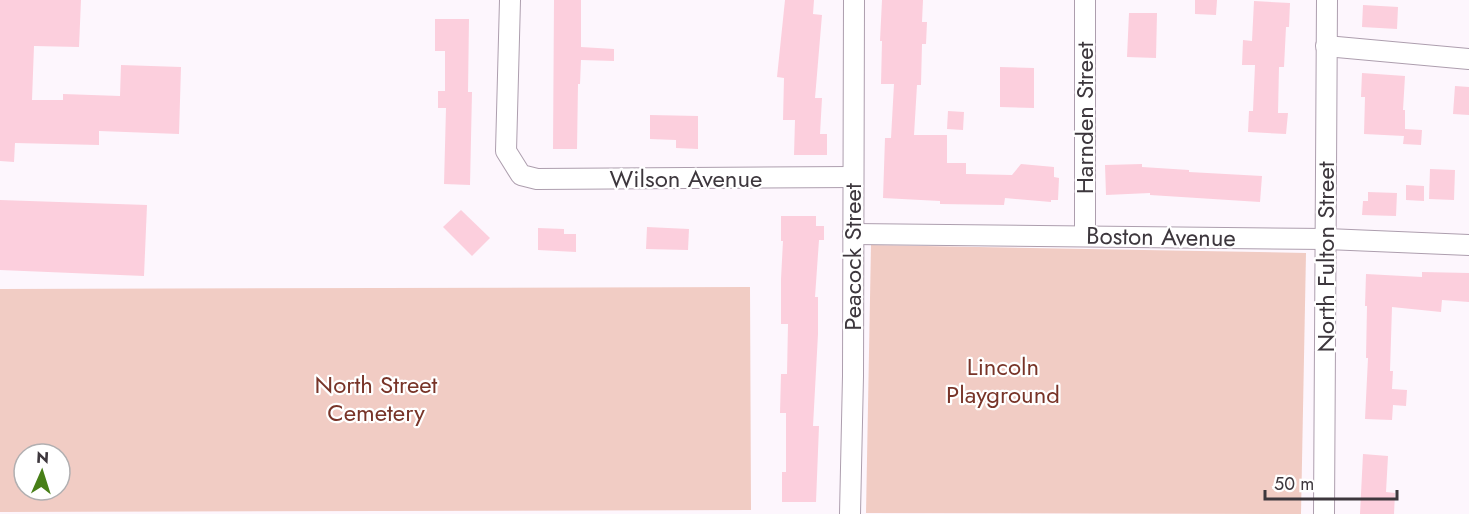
<svg xmlns="http://www.w3.org/2000/svg" width="1469" height="514" viewBox="0 0 1469 514" font-family="Jost,sans-serif">
  <style>
    .green { fill: #f1ccc4; fill-rule: evenodd }
    .building { fill: #fccfdd }
    .lines { fill: none; stroke-linecap: round; stroke-linejoin: round }
    .minor-casing { stroke: #ad9eae; stroke-width: 22 }
    .minor { stroke: #fff; stroke-width: 20 }
    .labels { text-anchor: middle; stroke-width: 4.5; stroke-linejoin: round; paint-order: stroke }
    .street-label { font-size: 24px; fill: #3d373d; stroke: #fff }
    .park-label { font-size: 24px; fill: #783428; stroke: #fff }
  </style>
  <rect width="100%" height="100%" fill="#fdf6fd"/>
  <g class="green">
    <polygon points="871,245 1306,253 1301,514 866,513"/>
    <path d="M 750,287 L 751,510 L 0,512 L 0,289 ZM 24,454 L 60,454 L 60,490 L 24,490 Z"/>
  </g>
  <g class="building">
    <polygon points="0,0 81,0 79,47 34,46 32,100 63,100 63,94 120,96 121,65 181,67 179,134 99,131 99,145 15,143 14,162 0,161"/>
    <polygon points="554,0 581,0 581,47 614,49 614,61 581,60 580,84 578,84 577,149 553,149"/>
    <polygon points="785,0 814,0 813,14 822,15 815,98 822,98 820,134 827,134 827,155 794,155 795,120 783,120 784,78 777,77"/>
    <polygon points="882,0 923,0 922,22 927,22 926,44 922,44 921,85 917,85 914,135 947,135 947,163 966,163 966,174 1012,175 1021,164 1054,167 1054,177 1059,178 1058,200 1051,200 1051,202 1005,198 1004,205 940,204 940,201 883,198 885,138 891,138 894,84 881,84 882,41 880,41"/>
    <polygon points="1195,0 1217,0 1216,15 1195,14"/>
    <polygon points="1254,1 1290,3 1289,27 1286,27 1284,67 1279,67 1278,113 1288,113 1286,134 1248,132 1249,111 1253,111 1255,65 1242,65 1243,40 1252,41"/>
    <polygon points="1363,5 1398,7 1397,29 1362,27"/>
    <polygon points="1129,13 1157,13 1156,58 1127,57"/>
    <polygon points="435,19 469,19 468,92 472,92 470,185 444,184 446,108 438,108 438,91 445,91 445,51 435,51"/>
    <polygon points="1000,67 1034,68 1034,108 1000,107"/>
    <polygon points="1362,73 1405,76 1403,110 1405,110 1405,129 1422,130 1421,145 1403,144 1404,136 1364,134 1365,97 1361,97"/>
    <polygon points="1455,86 1469,87 1469,115 1453,114"/>
    <polygon points="948,111 964,112 963,130 947,129"/>
    <polygon points="650,115 698,116 698,149 676,148 676,140 650,139"/>
    <polygon points="1142,164 1142,167 1189,170 1189,172 1262,176 1260,202 1150,195 1150,193 1106,195 1105,165"/>
    <polygon points="1430,169 1455,170 1454,200 1429,199"/>
    <polygon points="1406,185 1424,186 1424,201 1406,200"/>
    <polygon points="1368,192 1397,193 1396,216 1362,215 1363,201 1368,201"/>
    <polygon points="0,200 147,205 144,276 0,270"/>
    <polygon points="461,210 490,238 472,256 443,227"/>
    <polygon points="781,216 816,216 816,226 824,226 824,240 819,240 815,297 818,297 818,334 813,426 819,426 816,502 782,502 782,472 786,472 786,413 780,413 781,374 787,374 788,324 781,324 781,279 783,241 781,241"/>
    <polygon points="647,227 689,229 688,250 646,249"/>
    <polygon points="538,228 564,229 564,234 576,234 576,252 538,250"/>
    <polygon points="1422,272 1469,273 1469,302 1442,300 1441,312 1392,307 1390,371 1393,371 1392,389 1407,390 1406,406 1393,405 1392,420 1365,419 1368,358 1366,358 1367,306 1365,306 1366,274 1422,277"/>
    <polygon points="1363,454 1388,456 1386,492 1395,493 1394,514 1360,514"/>
  </g>
  <g class="lines">
    <g class="minor-casing">
      <g id="minor">
        <polyline points="510,0 506,151 521,175 537,179 853,177"/>
        <polyline points="1326,46 1469,59"/>
        <polyline points="853,234 1327,239 1469,245"/>
        <polyline points="1085,236 1085,0"/>
        <polyline points="850,514 853,376 854,0"/>
        <polyline points="1324,514 1327,0"/>
      </g>
    </g>
    <use href="#minor" class="minor"/>
  </g>
  <g class="labels">
    <g class="street-label">
      <text transform="translate(1085 118) rotate(-90)" y="8">Harnden Street</text>
      <text x="686" y="187">Wilson Avenue</text>
      <text transform="translate(1161 237) rotate(1)" y="8">Boston Avenue</text>
      <text transform="translate(853 257) rotate(-90)" y="8">Peacock Street</text>
      <text transform="translate(1326 257) rotate(-90)" y="8">North Fulton Street</text>
    </g>
    <g class="park-label">
      <text x="1003" y="375">Lincoln<tspan x="1003" dy="28">Playground</tspan></text>
      <text x="376" y="393">North Street<tspan x="376" dy="28">Cemetery</tspan></text>
    </g>
  </g>
  <g transform="translate(42 472) rotate(3)"><circle r="28" fill="#ffffff" stroke="#b1afb1" stroke-width="1.5"/>
  <path d="M0-4.5L10 22L0 15L-10 22Z" fill="#477f17"/>
  <text y="-9" font-size="16" font-weight="bold" text-anchor="middle" fill="#3d373d">N</text>
  </g>
  <path d="M1265 490v9h132v-9" fill="none" stroke="#3d373d" stroke-width="3"/>
  <text x="1274" y="490" font-size="18" fill="#3d373d" stroke="#ffffff" stroke-width="4.5" paint-order="stroke">50 m</text>
</svg>
